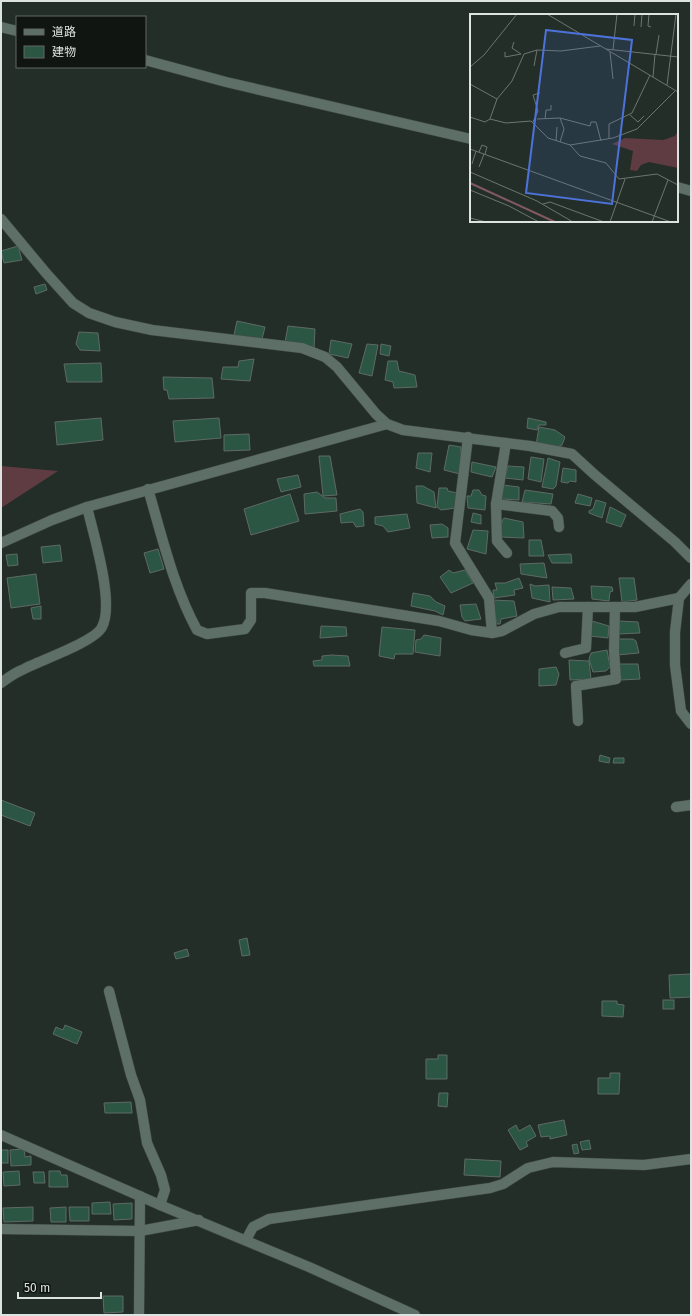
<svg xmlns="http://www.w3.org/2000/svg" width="692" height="1316" viewBox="0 0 692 1316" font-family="'Fira Sans','Noto Sans JP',sans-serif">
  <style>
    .green { fill: #5e3c42 }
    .building { fill: #2c5644; stroke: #5e6a64 }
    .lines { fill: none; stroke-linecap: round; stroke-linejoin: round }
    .minor-casing { stroke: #414b45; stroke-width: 11 }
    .minor { stroke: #5d6f66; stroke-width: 10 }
    .inset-river { fill: none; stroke: #81585f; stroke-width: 2 }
    .inset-road { fill: none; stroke: #6d7672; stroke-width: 1 }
    .view { fill: #4d73da; fill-opacity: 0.15; stroke: #4d73da; stroke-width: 2 }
    .inset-edge { fill: none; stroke: #dce3e0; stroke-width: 2 }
  </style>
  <rect width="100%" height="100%" fill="#232e28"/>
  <polygon class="green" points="1,466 58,471 1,508"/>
  <g class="building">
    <polygon points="18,246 22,260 4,263 1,251"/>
    <polygon points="45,284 47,290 36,294 34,287"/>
    <polygon points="237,321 265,327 262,339 234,335"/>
    <polygon points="288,326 315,329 314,349 285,342"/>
    <polygon points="79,332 98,333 100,351 80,350 76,344"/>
    <polygon points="331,340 352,344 348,358 329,354"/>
    <polygon points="367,344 378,345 372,376 359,373"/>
    <polygon points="381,344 391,346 389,356 380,354"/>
    <polygon points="254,359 250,381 221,379 223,367 238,367 239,361"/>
    <polygon points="388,361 397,361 399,371 415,375 417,387 394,388 393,382 385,380"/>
    <polygon points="101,363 102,382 67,382 64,364"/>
    <polygon points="163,377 212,378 214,398 169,399 167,390 164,390"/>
    <polygon points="101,418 103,440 57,445 55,422"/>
    <polygon points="219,418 221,438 175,442 173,421"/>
    <polygon points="528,418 546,422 546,425 539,425 537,430 527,428"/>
    <polygon points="539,427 555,430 565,437 562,445 557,447 536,445"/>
    <polygon points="249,434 250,450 224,451 224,435"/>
    <polygon points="449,445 461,447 460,474 444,470"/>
    <polygon points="418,453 432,453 430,472 416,468"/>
    <polygon points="319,456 330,456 337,495 323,496"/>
    <polygon points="531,457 544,459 541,482 528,479"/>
    <polygon points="548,458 560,462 556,486 553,489 542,487"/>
    <polygon points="472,462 496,467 492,477 471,472"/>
    <polygon points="508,466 524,467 523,480 505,478"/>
    <polygon points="563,468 576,470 576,482 570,481 568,483 561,482"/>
    <polygon points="298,475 301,487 281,492 277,479"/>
    <polygon points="503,485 519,487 519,500 501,499"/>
    <polygon points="416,486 423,486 434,492 436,508 417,503"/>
    <polygon points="439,488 447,488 448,491 457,493 456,508 441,510 437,507"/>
    <polygon points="473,490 479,490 482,495 486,496 485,510 468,508 467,496 471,496"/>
    <polygon points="525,490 553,494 551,504 522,502"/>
    <polygon points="317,492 325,498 336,498 337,511 305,514 304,494"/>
    <polygon points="290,494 299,521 251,535 244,509"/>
    <polygon points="578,494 592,498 590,506 575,503"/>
    <polygon points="596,500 606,503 602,518 589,513 589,511 593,509"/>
    <polygon points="610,507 626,515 621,527 606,522"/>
    <polygon points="360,509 363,512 364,526 356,527 353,522 341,523 340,514"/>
    <polygon points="473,513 481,515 481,524 471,522"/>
    <polygon points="407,514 410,528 388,532 383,526 375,524 375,517"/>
    <polygon points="504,518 523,522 524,538 500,537 502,521"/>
    <polygon points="442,524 448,528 448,537 432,538 430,525"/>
    <polygon points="473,530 488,531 486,554 467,549"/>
    <polygon points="529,540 541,540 544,556 529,556"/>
    <polygon points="60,545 62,561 43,563 41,547"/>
    <polygon points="158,549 164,569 150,573 144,553"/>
    <polygon points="17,554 18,565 8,566 6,555"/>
    <polygon points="571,554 572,563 552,563 548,555"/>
    <polygon points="544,563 547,578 521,574 520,564"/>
    <polygon points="449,570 453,573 465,570 473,583 451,593 440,577"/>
    <polygon points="36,574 40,604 11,608 7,578"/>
    <polygon points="519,578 523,588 514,590 515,595 494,598 493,590 497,590 495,583 505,583"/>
    <polygon points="619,578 634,578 637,600 622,602"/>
    <polygon points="530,584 535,586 549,585 550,602 532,598"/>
    <polygon points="591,586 612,587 613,591 610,592 609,601 592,599"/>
    <polygon points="552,587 571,588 574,599 553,600"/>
    <polygon points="413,593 430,596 436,602 445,606 443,615 435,611 411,606"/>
    <polygon points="492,600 514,601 517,616 501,619 500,624 497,624"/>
    <polygon points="476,604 481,619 465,621 462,617 460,605"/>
    <polygon points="41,606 41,619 33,619 31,608"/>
    <polygon points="592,621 609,626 608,638 590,636"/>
    <polygon points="619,621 638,622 640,633 618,634 618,628 620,628"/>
    <polygon points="321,626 346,627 347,636 320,638"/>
    <polygon points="382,627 415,630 413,654 395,654 394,659 379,656"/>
    <polygon points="424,635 441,638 440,656 415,652 416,640 421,639"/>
    <polygon points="617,639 633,639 636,641 639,653 617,655"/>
    <polygon points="607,650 610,667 606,671 593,672 589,659 591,653"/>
    <polygon points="332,655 348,656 350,666 314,666 313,661 322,660 322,656"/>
    <polygon points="569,660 589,661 591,679 570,680"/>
    <polygon points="619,664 638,664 640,679 621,680"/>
    <polygon points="556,667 559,674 556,685 539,686 539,669"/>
    <polygon points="600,755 610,758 609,763 599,761"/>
    <polygon points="614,758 624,758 624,763 613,763"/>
    <polygon points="1,800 35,813 30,826 1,815"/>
    <polygon points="247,938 250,955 242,956 239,940"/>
    <polygon points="187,949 189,956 176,959 174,953"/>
    <polygon points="691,974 691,997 670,998 669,975"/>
    <rect x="663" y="1000" width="11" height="9"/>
    <polygon points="602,1001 617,1001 617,1004 624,1005 623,1017 602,1016"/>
    <polygon points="65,1025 82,1032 77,1044 53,1034 56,1027 63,1030"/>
    <polygon points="438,1055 447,1055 447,1079 426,1079 426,1059 438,1059"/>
    <polygon points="610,1073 620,1073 619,1094 598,1094 598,1078 610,1078"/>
    <polygon points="439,1093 448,1093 447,1107 438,1106"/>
    <polygon points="131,1102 132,1113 105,1113 104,1103"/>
    <polygon points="564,1120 567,1135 550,1139 550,1136 541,1137 538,1125"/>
    <polygon points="516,1125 519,1131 530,1125 536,1136 526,1142 528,1146 520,1150 508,1130"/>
    <polygon points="589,1140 591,1149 582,1150 580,1142"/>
    <polygon points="577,1144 579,1153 574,1154 572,1145"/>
    <polygon points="24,1149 25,1157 31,1156 31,1165 11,1166 10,1150"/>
    <rect x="1" y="1150" width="7" height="13"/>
    <polygon points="465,1159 501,1161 500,1177 464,1175"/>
    <polygon points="19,1171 20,1185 4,1186 3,1172"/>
    <polygon points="49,1171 60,1171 61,1175 67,1175 68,1187 49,1187"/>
    <polygon points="33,1172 44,1172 45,1183 34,1183"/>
    <polygon points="110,1202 111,1214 92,1214 92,1203"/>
    <polygon points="132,1203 132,1219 114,1220 113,1204"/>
    <polygon points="33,1207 33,1221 4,1222 3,1208"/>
    <polygon points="66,1207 66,1222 51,1222 50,1208"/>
    <polygon points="69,1207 89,1207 89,1221 70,1221"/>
    <polygon points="103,1296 123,1296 123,1312 104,1313"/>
  </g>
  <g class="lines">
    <g class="minor-casing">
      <g id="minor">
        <polyline points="1,27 17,31"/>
        <polyline points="145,60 226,82 471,139"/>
        <polyline points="677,187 691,191"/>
        <polyline points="1,219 46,273 73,303 89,313 115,322 152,330 302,348 325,357 337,367 376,414 387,424 403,430 530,446 572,454 595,475 675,542 691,558"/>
        <polyline points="468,437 455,543 489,598 492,633"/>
        <polyline points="506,443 496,504 497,541 507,553"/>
        <path d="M 148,489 C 162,536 173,586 197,630 L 207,634 L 245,629 L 251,620 L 251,593 L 265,593 L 439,621 L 471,630 L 492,633 L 502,631 L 534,614 L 559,607 L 635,607 L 679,598"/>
        <polyline points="496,504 552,511 558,518 559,527"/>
        <polyline points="1,543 52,520 87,507 387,424"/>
        <polyline points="691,584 679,598 675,632 675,665 681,711 691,724"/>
        <polyline points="565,653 586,648 588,607"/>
        <path d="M 1,683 C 8,678 14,673 22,670 C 38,661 95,642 102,627 C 115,603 93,533 87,507"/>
        <polyline points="578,721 576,686 616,679 614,651 615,607"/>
        <polyline points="676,807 691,805"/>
        <polyline points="109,991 131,1075 140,1100 147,1143 161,1175 165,1190 160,1205"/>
        <polyline points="1,1135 160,1205 309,1267 415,1315"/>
        <polyline points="1,1229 140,1231 199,1220"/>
        <polyline points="246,1240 253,1227 269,1219 490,1188 503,1184 528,1168 553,1162 644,1165 691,1159"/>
        <polyline points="139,1315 140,1196"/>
      </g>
    </g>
    <use href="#minor" class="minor"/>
  </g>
  <g transform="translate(470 14)">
    <rect width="208" height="208" fill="#232e28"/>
    <path d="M 208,117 L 208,154 L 179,148 L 171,151 L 167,157 L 160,156 L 163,137 L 142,130 L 155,124 L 193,126 L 205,122 Z" fill="#5e3c42"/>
    <path class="inset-river" d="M 0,169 L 85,208"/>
    <path class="inset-road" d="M 77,0 L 208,78M 179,0 L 178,12 L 181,13M 164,12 L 165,0M 171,13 L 172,0M 44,28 L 42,34 L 51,40M 136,35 L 208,43M 143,36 L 147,0M 35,38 L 35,43 L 51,40M 140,38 L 143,65M 186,40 L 189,21M 64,52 L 67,36M 0,53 L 14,41 L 47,0M 183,63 L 185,40M 0,70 L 27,85M 197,71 L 206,0M 160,101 L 168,108 L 174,102M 0,103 L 15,108 L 20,105 L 36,109 L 61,107 L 78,124 L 100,131 L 143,124 L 167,115 L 205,77M 20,105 L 27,85 L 42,67 L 54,40 L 67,36 L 91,37 L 130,32M 67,105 L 90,104 L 120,112 L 121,108 L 126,108 L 131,127M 75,105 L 76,96 L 81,96 L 81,91M 63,108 L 68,97 L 63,81 L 70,79M 139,125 L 139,110 L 162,99 L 180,61M 86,127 L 87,113M 90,128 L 94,115 L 90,104M 100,131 L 110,142 L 136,149 L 149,165 L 187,160 L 208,171M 0,135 L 201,208M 9,138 L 12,131 L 17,133 L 15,140M 2,150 L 6,137M 9,153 L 14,140M 0,158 L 67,187 L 103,208M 0,176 L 39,192 L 69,208M 73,190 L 80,188 L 134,208M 0,204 L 16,208M 140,208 L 155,165M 182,208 L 198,166"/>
    <path class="view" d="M 76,16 L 162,26 L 142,190 L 56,179 Z"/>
    <rect width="208" height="208" class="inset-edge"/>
  </g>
  <rect width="692" height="1316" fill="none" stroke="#dce3e0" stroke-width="4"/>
  <rect x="16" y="16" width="130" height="52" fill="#101512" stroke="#626764"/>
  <rect x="24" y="29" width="20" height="6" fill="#5d6f66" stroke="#626764"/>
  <text x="52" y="36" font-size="12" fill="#dce3e0">道路</text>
  <rect x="24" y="46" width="20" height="12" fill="#2c5644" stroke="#626764"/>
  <text x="52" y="56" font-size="12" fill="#dce3e0">建物</text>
  <path d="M18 1292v6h83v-6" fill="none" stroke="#dce3e0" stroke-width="2"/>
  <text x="24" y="1292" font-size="12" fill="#dce3e0" stroke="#101512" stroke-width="3" paint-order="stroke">50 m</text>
</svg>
